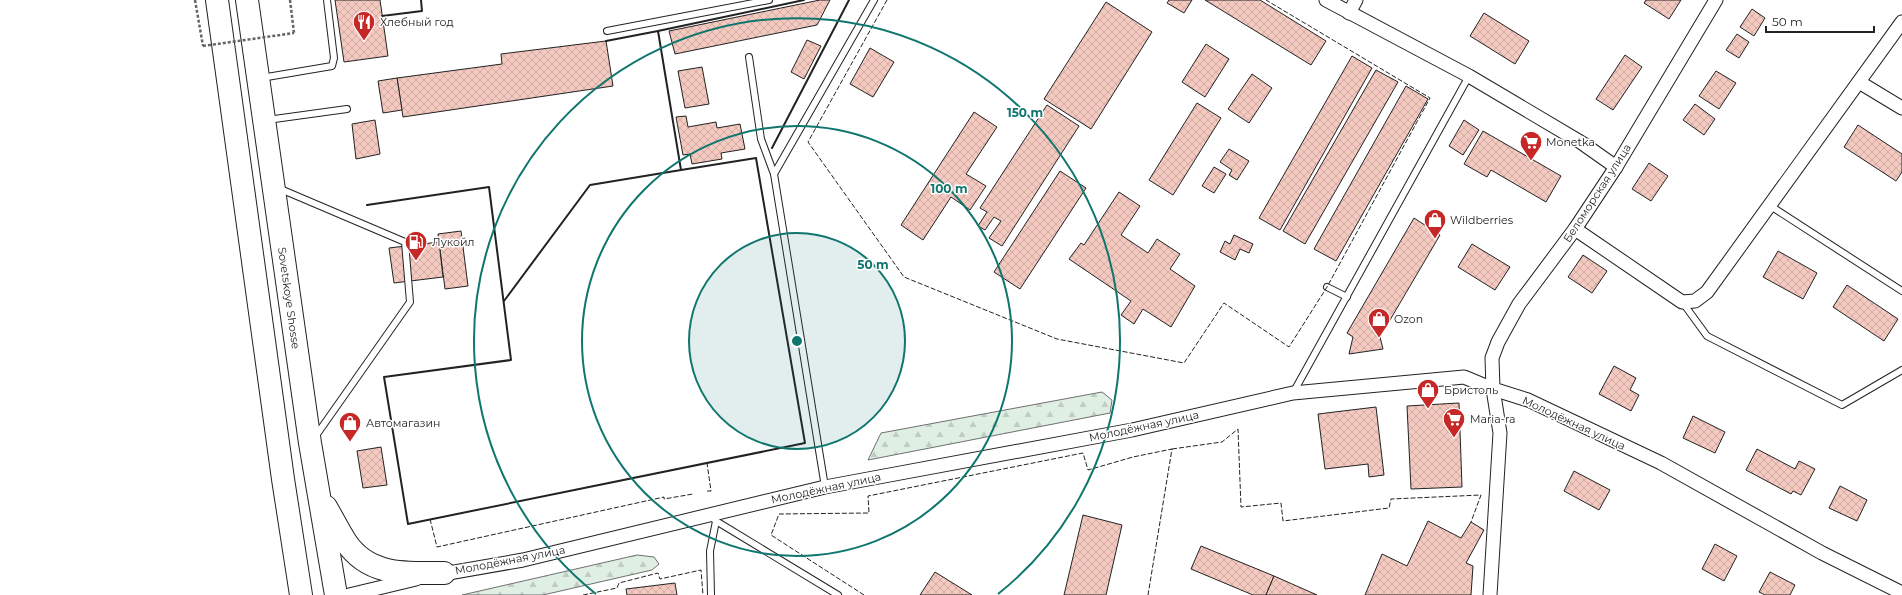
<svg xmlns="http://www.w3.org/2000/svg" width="1902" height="595" viewBox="0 0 1902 595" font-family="Montserrat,sans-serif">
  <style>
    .forest { fill: url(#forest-firs); stroke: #6f6f6f }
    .building { fill: url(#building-cross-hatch); stroke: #222 }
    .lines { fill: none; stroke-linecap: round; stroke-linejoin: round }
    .service-casing { stroke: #222; stroke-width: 8 }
    .minor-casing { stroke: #222; stroke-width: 15 }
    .trunk-casing { stroke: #222; stroke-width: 24 }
    .path { stroke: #646464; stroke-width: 2.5; stroke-dasharray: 3 2; stroke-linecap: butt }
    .service { stroke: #fff; stroke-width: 6 }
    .minor { stroke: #fff; stroke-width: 13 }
    .trunk { stroke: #fff; stroke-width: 22 }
    .path-bridge { stroke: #646464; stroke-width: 2.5; stroke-dasharray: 3 2; stroke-linecap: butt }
    .fence { stroke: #222; stroke-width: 1; stroke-dasharray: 5 2; stroke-linecap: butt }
    .wall { stroke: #222; stroke-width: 2 }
    .ring { fill: none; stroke: #0f766e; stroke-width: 2 }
    .labels { text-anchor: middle; stroke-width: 3; stroke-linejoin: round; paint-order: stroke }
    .poi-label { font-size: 11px; fill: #222; stroke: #fff; text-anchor: start }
    .street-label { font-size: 11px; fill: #222; stroke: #fff }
    .centre { fill: #0f766e; stroke: #fff; stroke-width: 2 }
    .ring-label { font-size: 12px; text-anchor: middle; font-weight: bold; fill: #0f766e; stroke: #fff; stroke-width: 3; stroke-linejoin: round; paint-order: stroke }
  </style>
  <defs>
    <pattern id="forest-firs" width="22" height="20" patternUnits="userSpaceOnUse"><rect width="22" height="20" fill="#e0efe3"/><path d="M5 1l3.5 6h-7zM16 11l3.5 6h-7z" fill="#c0cdc2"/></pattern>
    <pattern id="building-cross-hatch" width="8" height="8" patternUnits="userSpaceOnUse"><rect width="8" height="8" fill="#f3c9c0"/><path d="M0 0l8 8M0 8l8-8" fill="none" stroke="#d0aca5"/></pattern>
  </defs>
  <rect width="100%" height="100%" fill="#fff"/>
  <g class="forest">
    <polygon points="1102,392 1112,400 1110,413 868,460 881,433"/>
    <polygon points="637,555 654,557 659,564 652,570 543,595 462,595"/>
  </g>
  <g class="building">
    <polygon points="335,0 380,0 388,56 344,62"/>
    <polygon points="820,0 830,0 817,25 675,54 669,31"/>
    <polygon points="1169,0 1192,0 1184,13 1167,3"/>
    <polygon points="1205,0 1260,0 1326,41 1311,65"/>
    <polygon points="1646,0 1681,0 1669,19 1644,3"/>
    <polygon points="1106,2 1152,32 1091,129 1044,99"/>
    <polygon points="1752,9 1765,18 1754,36 1740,27"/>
    <polygon points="1484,13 1529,41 1515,64 1470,36"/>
    <polygon points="1737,34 1749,42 1739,58 1726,50"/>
    <polygon points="807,40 821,46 804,79 791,72"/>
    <polygon points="606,41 613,86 403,117 397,78 502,64 501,54"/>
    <polygon points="1206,44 1229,59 1205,97 1182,82"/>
    <polygon points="870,48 894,62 873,97 850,84"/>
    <polygon points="1625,55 1642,67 1613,110 1596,99"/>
    <polygon points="1352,56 1372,68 1280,230 1259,218"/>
    <polygon points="702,67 709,104 685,108 678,71"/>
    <polygon points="1376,70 1398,82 1305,244 1283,231"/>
    <polygon points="1716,71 1736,83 1719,109 1699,96"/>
    <polygon points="1252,74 1272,88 1249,123 1228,109"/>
    <polygon points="397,78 402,110 383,113 378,81"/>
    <polygon points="1406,86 1428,99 1336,261 1314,249"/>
    <polygon points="1197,103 1221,118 1173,195 1149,180"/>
    <polygon points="1695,104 1715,119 1704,135 1683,120"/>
    <polygon points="1047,105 1079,126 1002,246 989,238 1001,221 994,217 985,230 978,226 987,212 980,208"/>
    <polygon points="974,112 997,127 966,174 986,186 970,210 951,197 923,240 901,225"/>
    <polygon points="686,116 688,127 716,122 717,128 740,124 745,149 721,153 722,159 692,164 690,154 683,155 676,117"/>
    <polygon points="375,120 380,154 356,159 352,124"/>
    <polygon points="1464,120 1479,130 1463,155 1449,146"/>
    <polygon points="1858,125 1902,154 1902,172 1896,181 1844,147"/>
    <polygon points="1483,131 1561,176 1546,202 1491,170 1487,177 1464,164"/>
    <polygon points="1229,149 1249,161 1237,180 1229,175 1232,170 1220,162"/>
    <polygon points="1649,163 1668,176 1651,201 1632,189"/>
    <polygon points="1214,167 1226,174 1214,193 1202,186"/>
    <polygon points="1060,171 1086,188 1020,289 994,272"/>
    <polygon points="1119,192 1140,206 1121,235 1148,253 1157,239 1180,254 1170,269 1195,286 1171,327 1143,309 1134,324 1121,315 1131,301 1069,259 1081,243 1084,245"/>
    <polygon points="1414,218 1440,235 1380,337 1383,349 1349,354 1353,337 1347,333"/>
    <polygon points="461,231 468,286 445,289 438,234"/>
    <polygon points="1234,235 1253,244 1249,253 1240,249 1235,260 1220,252 1225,241 1230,244"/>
    <polygon points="439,242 443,277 394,283 389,248"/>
    <polygon points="1472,244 1510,267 1495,290 1458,267"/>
    <polygon points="1778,251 1817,273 1803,299 1763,277"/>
    <polygon points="1583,255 1607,271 1592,293 1568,277"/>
    <polygon points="1847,285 1898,319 1884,341 1833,307"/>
    <polygon points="1614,366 1636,378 1630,390 1639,395 1631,411 1599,394"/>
    <polygon points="1459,403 1462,487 1411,489 1407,406"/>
    <polygon points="1376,407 1384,475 1369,477 1368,464 1325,469 1318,414"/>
    <polygon points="1693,416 1725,432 1715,453 1683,438"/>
    <polygon points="381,447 387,485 363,488 357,451"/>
    <polygon points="1757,449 1795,469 1799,461 1815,469 1801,495 1793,491 1791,494 1746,470"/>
    <polygon points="1574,471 1610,490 1599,510 1564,491"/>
    <polygon points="1840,486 1867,500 1857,521 1829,508"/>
    <polygon points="1083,515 1122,525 1106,595 1064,595"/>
    <polygon points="1428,521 1461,538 1471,522 1484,530 1466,563 1473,566 1471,595 1365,595 1382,554 1407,566"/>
    <polygon points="1715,544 1737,556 1724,581 1702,569"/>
    <polygon points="1201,546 1274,576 1266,595 1253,595 1191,569"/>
    <polygon points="935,572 972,595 920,595"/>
    <polygon points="1770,572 1795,585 1790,595 1765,595 1759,592"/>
    <polygon points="1274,576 1317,595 1266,595"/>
    <polygon points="675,583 677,595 627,595 626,589"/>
  </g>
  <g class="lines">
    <g class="service-casing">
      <g id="service">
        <polyline points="607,31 769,0"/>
        <polyline points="749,57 761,139 774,174"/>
        <polyline points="261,78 332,66 334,58 327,0"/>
        <polyline points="267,120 347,109"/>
        <polyline points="278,188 405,242 410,302 315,437"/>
        <polyline points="1769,205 1902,291"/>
        <polyline points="1327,287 1347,297"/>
        <polyline points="1683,303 1707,336 1842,405 1902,370"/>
        <polyline points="1293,393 1469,76"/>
        <polyline points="825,487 774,174 874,0"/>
        <polyline points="710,515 716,521 838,595"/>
        <polyline points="711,595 710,551 716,521"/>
      </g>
    </g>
    <g class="minor-casing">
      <g id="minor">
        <polyline points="1326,0 1469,76 1582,143 1616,167"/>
        <polyline points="1349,13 1356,0"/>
        <polyline points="1859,82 1902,108"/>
        <polyline points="1575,229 1682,302 1695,301 1707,292 1902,22"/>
        <polyline points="437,575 523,560 825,487 1132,430 1293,393 1464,377 1493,389 1528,400 1661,463 1822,553 1902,593"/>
        <polyline points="349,595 416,579"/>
        <polyline points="1490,595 1500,433 1493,389 1492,358 1498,342 1519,304 1575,229 1616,167 1716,0"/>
      </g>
    </g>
    <g class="trunk-casing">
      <g id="trunk">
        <polyline points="217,0 283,479 301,595"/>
        <polyline points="247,0 310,443 336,595"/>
        <path d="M 326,507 C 333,519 339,531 346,542 C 369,577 408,573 444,573"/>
      </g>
    </g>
    <g class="path">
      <polyline points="195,0 203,46"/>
      <polyline points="290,0 294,33"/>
    </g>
    <use href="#service" class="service"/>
    <use href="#minor" class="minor"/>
    <use href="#trunk" class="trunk"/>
    <polyline class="path-bridge" points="203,46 294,33"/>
    <g class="fence">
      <polyline points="887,0 808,142 904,277 1057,339 1184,363 1224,303 1289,347 1327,287 1430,98 1266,0"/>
      <polyline points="1172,449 1222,442 1238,429 1241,507 1281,503 1283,521 1389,508 1391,499 1481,495 1471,522"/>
      <polyline points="707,491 711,491 707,463"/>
      <polyline points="430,519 437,547 664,497 664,499 693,494"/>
      <polyline points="583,595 617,588 619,583 658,573 660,579 701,570 703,595"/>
      <polyline points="864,595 771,535 779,514 869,513 868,496 1083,453 1088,470 1133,457 1172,449 1148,595"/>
    </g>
    <g class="wall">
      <polyline points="382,16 422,11 421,0"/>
      <polyline points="606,41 658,31"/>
      <polyline points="772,148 849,0"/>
      <polyline points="367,205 489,187 511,360 384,377 408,524 805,443 756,158 681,170"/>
      <polyline points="504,301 590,185 681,170 658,31 804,0"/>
    </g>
  </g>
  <circle cx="797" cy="341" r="108" fill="#0f766e" fill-opacity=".12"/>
  <g class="ring">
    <circle cx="797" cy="341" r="108"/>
    <circle cx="797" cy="341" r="215"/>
    <path d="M596 594A323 323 0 1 1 998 594"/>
  </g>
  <defs>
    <g id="restaurant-pin" transform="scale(1.15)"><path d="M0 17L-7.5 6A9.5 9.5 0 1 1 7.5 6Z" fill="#c62828" stroke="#fff"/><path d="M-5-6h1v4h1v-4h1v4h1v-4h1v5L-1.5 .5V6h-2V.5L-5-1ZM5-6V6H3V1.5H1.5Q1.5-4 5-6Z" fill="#fff"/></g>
    <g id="supermarket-pin" transform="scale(1.15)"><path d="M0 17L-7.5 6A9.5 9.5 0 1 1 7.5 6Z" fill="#c62828" stroke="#fff"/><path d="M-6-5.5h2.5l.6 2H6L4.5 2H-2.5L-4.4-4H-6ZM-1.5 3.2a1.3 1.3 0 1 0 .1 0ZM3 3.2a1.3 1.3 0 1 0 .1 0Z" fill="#fff"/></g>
    <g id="shop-pin" transform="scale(1.15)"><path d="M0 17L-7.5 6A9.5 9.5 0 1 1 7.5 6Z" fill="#c62828" stroke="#fff"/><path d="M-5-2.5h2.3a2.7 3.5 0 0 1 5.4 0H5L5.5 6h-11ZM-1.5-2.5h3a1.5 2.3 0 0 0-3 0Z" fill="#fff"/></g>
    <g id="fuel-pin" transform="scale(1.15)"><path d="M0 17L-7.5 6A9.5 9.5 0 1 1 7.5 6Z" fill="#c62828" stroke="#fff"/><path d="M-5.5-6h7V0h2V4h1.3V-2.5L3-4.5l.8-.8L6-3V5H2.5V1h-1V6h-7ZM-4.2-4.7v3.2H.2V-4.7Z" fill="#fff"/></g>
  </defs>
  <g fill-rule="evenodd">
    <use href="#restaurant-pin" x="364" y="22"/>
    <use href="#supermarket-pin" x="1531" y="142"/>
    <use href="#shop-pin" x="1435" y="220"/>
    <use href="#fuel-pin" x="416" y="242"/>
    <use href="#shop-pin" x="1379" y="319"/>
    <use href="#shop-pin" x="1428" y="390"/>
    <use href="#supermarket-pin" x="1454" y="419"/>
    <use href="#shop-pin" x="350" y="423"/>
  </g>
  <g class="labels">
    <g class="poi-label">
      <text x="380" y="26">Хлебный год</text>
      <text x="1546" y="146">Monetka</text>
      <text x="1450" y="224">Wildberries</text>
      <text x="432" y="246">Лукойл</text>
      <text x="1394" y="323">Ozon</text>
      <text x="1444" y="394">Бристоль</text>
      <text x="1470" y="423">Maria-ra</text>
      <text x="366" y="427">Автомагазин</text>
    </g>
    <g class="street-label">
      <text transform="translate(1597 193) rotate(-57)" y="4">Беломорская улица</text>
      <text transform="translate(289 298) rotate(82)" y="4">Sovetskoye Shosse</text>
      <text transform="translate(1574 423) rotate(25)" y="4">Молодёжная улица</text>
      <text transform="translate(1144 426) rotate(-12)" y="4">Молодёжная улица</text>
      <text transform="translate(826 488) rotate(-12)" y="4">Молодёжная улица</text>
      <text transform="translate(510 560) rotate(-11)" y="4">Молодёжная улица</text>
    </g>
  </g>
  <circle cx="797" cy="341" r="6" class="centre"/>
  <g class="ring-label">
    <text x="1025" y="117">150 m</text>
    <text x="949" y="193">100 m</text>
    <text x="873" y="269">50 m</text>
  </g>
  <path d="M1766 26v6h108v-6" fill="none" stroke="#222222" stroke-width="2"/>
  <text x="1772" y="26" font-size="12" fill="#222222" stroke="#ffffff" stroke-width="3" paint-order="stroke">50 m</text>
</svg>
